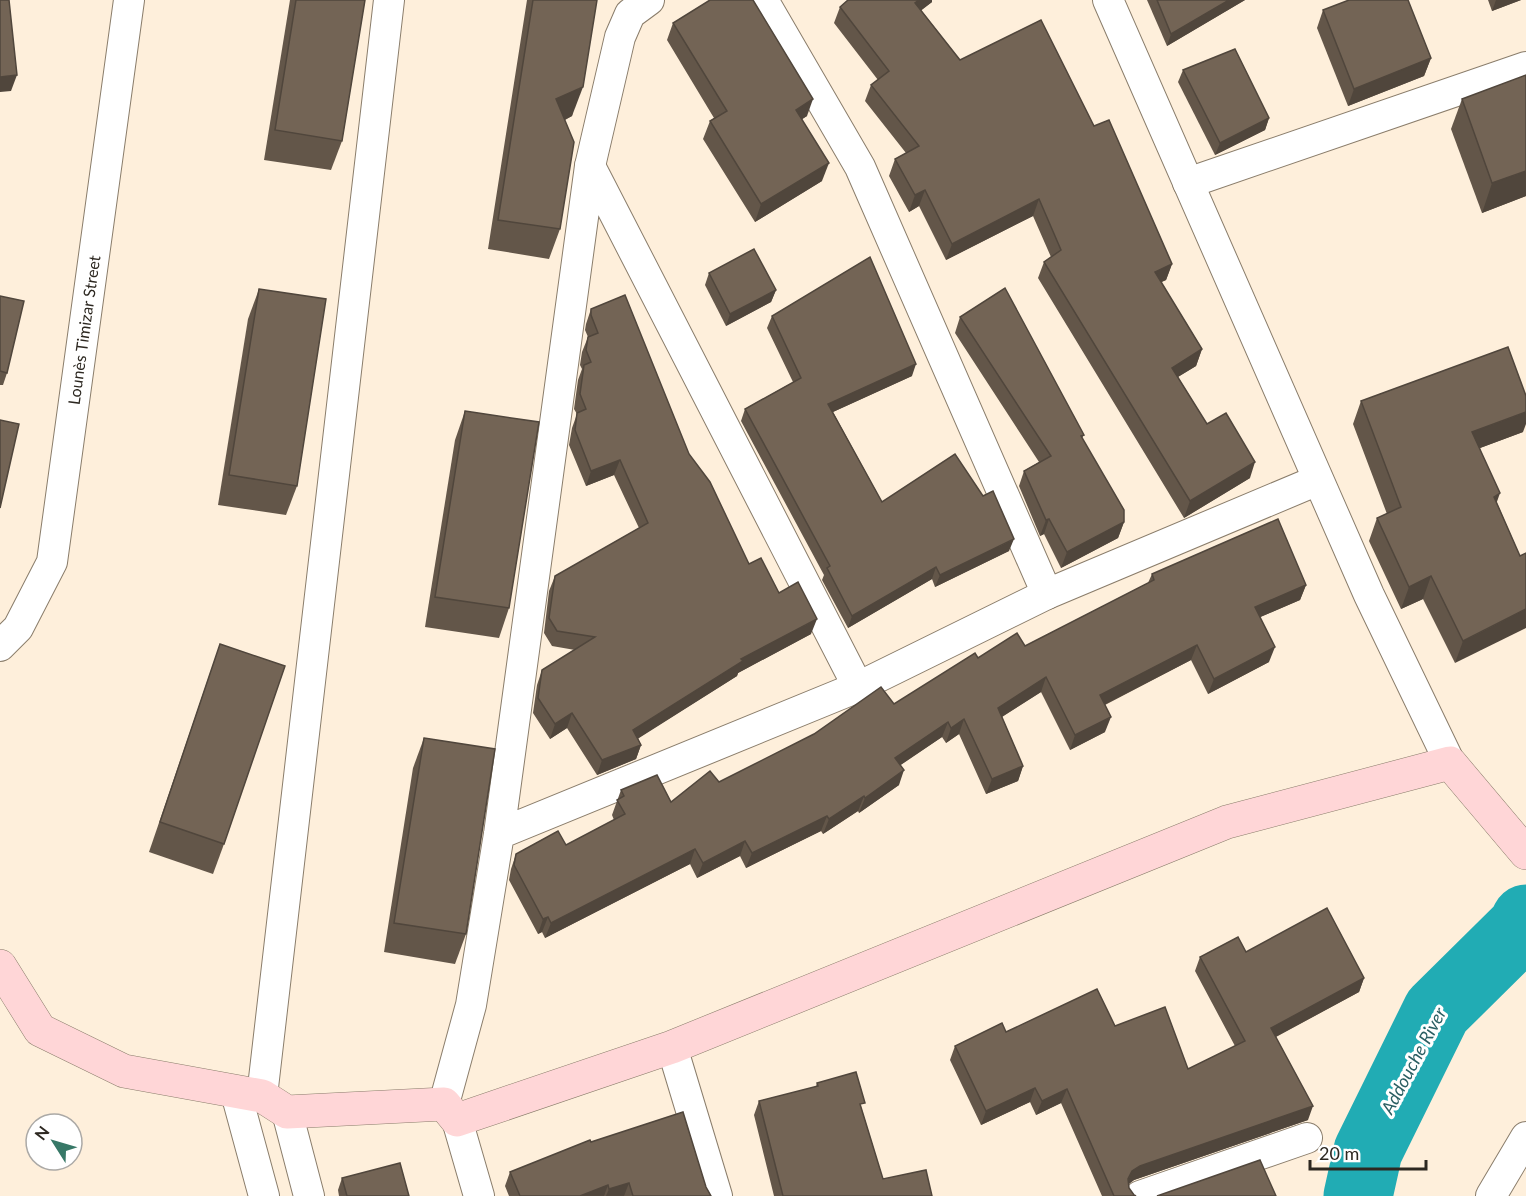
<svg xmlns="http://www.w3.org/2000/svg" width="1526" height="1196" viewBox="0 0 1526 1196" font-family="Lato,sans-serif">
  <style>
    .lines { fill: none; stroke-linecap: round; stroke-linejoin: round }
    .river { stroke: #21acb4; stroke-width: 69 }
    .street-casing { stroke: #8a7d6b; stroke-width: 32 }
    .secondary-casing { stroke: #8a7d6b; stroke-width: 34 }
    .street { stroke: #fff; stroke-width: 30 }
    .secondary { stroke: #ffd6d7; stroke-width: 33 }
    .wall { fill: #635649 }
    .shaded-wall { fill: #50463c }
    .building { fill: #736455; stroke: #50463c; stroke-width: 1.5 }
    .labels { text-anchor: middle; stroke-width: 6; stroke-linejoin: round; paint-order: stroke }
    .street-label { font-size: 16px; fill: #2d2821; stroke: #fff }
    .water-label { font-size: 18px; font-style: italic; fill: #2b5f63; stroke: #fff }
  </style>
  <rect width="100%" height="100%" fill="#feefdb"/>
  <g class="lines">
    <polyline class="river" points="1358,1196 1368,1151 1437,1011 1522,927 1526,919"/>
    <g class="street-casing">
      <g id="street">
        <polyline points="763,0 860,167 1047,594"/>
        <polyline points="1108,0 1369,595 1450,763"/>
        <polyline points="590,166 620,37 630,14 649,0"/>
        <polyline points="1188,183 1526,67"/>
        <polyline points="0,646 18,628 52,562 129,0"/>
        <polyline points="858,687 1047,594 1318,480"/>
        <polyline points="672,1047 717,1196"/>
        <polyline points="236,1093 264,1196"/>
        <polyline points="262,1096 389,0"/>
        <polyline points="444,1104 471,1005 499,834 590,166 858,687 499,834"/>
        <polyline points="287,1112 309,1196"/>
        <polyline points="457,1120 479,1196"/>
        <polyline points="1140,1196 1307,1138"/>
        <polyline points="1491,1196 1526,1137"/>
      </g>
    </g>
    <g class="secondary-casing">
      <polyline id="secondary" points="0,966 40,1030 124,1071 262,1096 287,1112 444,1104 457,1120 672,1047 1227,822 1450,763 1526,853"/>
    </g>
    <use href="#street" class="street"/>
    <use href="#secondary" class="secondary"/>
  </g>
  <g class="wall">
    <polygon points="290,0 365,0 342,141 331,170 264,160"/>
    <polygon points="527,0 597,0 572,116 565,120 560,229 549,259 488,249"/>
    <polygon points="848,0 932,0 932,2 921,10 960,60 1094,126 1172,264 1166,280 1161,282 1202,349 1196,366 1178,377 1207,424 1250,478 1184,518 1038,278 1044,262 1051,257 1033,216 946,260 919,206 909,212 889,176 895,159 906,153 865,101 871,85 878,80 834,23 840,7"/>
    <polygon points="1147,0 1245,0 1167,46"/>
    <polygon points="1488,0 1521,0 1492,11"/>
    <polygon points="1323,10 1431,58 1424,76 1348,106 1317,28"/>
    <polygon points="673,23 807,116 802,119 822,181 755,222 703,139 710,121 714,118 667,40"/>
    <polygon points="1183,70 1269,118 1265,130 1215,155 1178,82"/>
    <polygon points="1462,99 1526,196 1482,213 1451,129"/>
    <polygon points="709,273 776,290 771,302 726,326 705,285"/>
    <polygon points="259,289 297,486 286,515 218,505 248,319"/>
    <polygon points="0,296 7,373 3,385 0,385"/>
    <polygon points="591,309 689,454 749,564 779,593 811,634 738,673 737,676 638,738 641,745 636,759 597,775 567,728 550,739 533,713 537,685 542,670 575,650 552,646 544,633 549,591 555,576 639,528 614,475 586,486 569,445 572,428 577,414 574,409 578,380 582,369 580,365 582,352 588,337 585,330 586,324"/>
    <polygon points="772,316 912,376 833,412 882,502 1009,551 935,587 932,579 848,628 822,580 824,575 741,421 745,409 793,382 767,328"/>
    <polygon points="960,317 1084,435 1082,438 1124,522 1118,538 1061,568 1044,534 1040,536 1019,486 1024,471 1039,462 955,333"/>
    <polygon points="1361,401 1523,432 1480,448 1497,503 1520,556 1455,663 1423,599 1401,609 1369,541 1377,518 1387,514 1353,424"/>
    <polygon points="465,411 509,608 499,638 425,627 455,440"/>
    <polygon points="1152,574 1306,585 1300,600 1260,617 1269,662 1208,694 1191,660 1105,705 1105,732 1070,750 1041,692 1002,717 1023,766 1018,781 986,794 959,734 946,743 942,737 900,765 899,785 859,813 858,811 823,834 821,831 746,868 740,856 697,878 690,864 545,938 542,932 538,934 509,880 511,869 516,854 566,845 614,820 612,815 621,790 671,802 719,782 894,704 978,658 1025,646 1148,583"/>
    <polygon points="220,644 224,844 213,874 149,852"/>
    <polygon points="424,738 466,934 455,964 384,952 413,768"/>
    <polygon points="1246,952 1364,978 1359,992 1276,1037 1308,1120 1134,1180 1129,1184 1129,1188 1134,1195 1136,1196 1102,1196 1061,1103 1036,1115 1030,1102 981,1125 950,1060 955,1046 1006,1032 1115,1026 1188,1069 1235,1046 1195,971 1200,957"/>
    <polygon points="817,1083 862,1110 883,1179 932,1196 774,1196 754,1115 759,1101 816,1087"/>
    <polygon points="591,1142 706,1187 711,1196 509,1196 505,1186 510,1172"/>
    <polygon points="342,1178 409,1196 339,1196 338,1190"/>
  </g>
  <g class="shaded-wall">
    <polygon points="919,0 932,0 932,2 909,20 915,3"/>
    <polygon points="1229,0 1245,0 1167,46 1171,34"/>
    <polygon points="1496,0 1521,0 1492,11"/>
    <polygon points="1431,58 1424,76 1348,106 1354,89"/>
    <polygon points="17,75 11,91 0,92 0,77"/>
    <polygon points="583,87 572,116 546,129 556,99"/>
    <polygon points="813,99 807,116 790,127 796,110"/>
    <polygon points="1269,118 1265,130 1215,155 1220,143"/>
    <polygon points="829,163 822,181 755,222 761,204"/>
    <polygon points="1526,171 1526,196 1482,213 1492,183"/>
    <polygon points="925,190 919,206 909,212 915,195"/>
    <polygon points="1039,199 1033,216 946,260 952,244"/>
    <polygon points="1172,264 1166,280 1149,288 1155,272"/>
    <polygon points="776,290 771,302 726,326 730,314"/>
    <polygon points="1202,349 1196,366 1166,384 1172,368"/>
    <polygon points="916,364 912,376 824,416 828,404"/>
    <polygon points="1526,412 1526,424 1523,432 1464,454 1472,432"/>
    <polygon points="620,460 614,475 586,486 591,471"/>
    <polygon points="1255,462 1250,478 1184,518 1190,501"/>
    <polygon points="1500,493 1492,516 1494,497"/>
    <polygon points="1049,519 1044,534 1040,536 1046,520"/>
    <polygon points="1124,522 1118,538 1061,568 1067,552"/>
    <polygon points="1014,539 1009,551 935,587 940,575"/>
    <polygon points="936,567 932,579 848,628 852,616"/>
    <polygon points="1431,576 1423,599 1401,609 1409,587"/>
    <polygon points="1306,585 1300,600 1249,622 1255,607"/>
    <polygon points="1526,609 1526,628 1455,663 1463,641"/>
    <polygon points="817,619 811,634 738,673 737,676 628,745 633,730 741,659"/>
    <polygon points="1197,645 1191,660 1094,710 1100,695"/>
    <polygon points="1275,647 1269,662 1208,694 1214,679"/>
    <polygon points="1046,677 1041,692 992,723 998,708"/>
    <polygon points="572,713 567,728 550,739 555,724"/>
    <polygon points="1111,717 1105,732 1070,750 1075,735"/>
    <polygon points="964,719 959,734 946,743 951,728"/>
    <polygon points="948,722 942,737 889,773 895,758"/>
    <polygon points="641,745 636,759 597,775 602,760"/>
    <polygon points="1023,766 1018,781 986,794 992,779"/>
    <polygon points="904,770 899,785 859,813 865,798"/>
    <polygon points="864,796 858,811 823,834 829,819"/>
    <polygon points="827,816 821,831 746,868 752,853"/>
    <polygon points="745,841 740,856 697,878 703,863"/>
    <polygon points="695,849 690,864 545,938 551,923"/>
    <polygon points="548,917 542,932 538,934 543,919"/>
    <polygon points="1364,978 1359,992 1266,1042 1271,1028"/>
    <polygon points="1035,1088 1030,1102 981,1125 986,1111"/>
    <polygon points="1067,1089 1061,1103 1036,1115 1042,1101"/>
    <polygon points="1313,1106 1308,1120 1134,1180 1127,1185 1123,1193 1132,1171 1140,1166"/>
    <polygon points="629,1183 624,1196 606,1196 609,1189"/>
    <polygon points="608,1185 604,1196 580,1196"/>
  </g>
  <g class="building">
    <polygon points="0,0 9,0 17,75 0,77"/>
    <polygon points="296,0 365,0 342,141 275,130"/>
    <polygon points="533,0 597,0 583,87 556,99 574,142 560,229 498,220"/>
    <polygon points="710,0 753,0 813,99 796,110 829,163 761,204 710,121 727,111 673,23"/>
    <polygon points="848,0 919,0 915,3 960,60 1041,20 1094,126 1109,120 1172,264 1155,272 1202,349 1172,368 1207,424 1226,413 1255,462 1190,501 1044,262 1061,250 1039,199 952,244 925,190 915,195 895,159 919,146 871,85 889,71 840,7"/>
    <polygon points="1157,0 1229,0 1171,34"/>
    <polygon points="1349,0 1408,0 1431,58 1354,89 1323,10"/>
    <polygon points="1235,49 1269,118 1220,143 1183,70"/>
    <polygon points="1526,75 1526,171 1492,183 1462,99"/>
    <polygon points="754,249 776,290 730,314 709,273"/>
    <polygon points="870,257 916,364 828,404 882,502 955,454 983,496 993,491 1014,539 940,575 936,567 852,616 827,568 830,566 745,409 801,378 772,316"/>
    <polygon points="1005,288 1084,435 1081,436 1124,510 1124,522 1067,552 1049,519 1046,520 1024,471 1051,456 960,317"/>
    <polygon points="259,289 326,299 297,486 229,475"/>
    <polygon points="625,295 689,454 710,482 749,564 761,558 779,593 798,582 817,619 741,659 743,661 633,730 641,745 602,760 572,713 555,724 538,698 542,670 595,637 557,631 549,618 555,576 648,523 620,460 591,471 575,430 577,413 586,409 580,394 584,365 591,362 586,350 588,337 598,333 591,315 591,309"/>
    <polygon points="0,296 24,301 7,373 0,371"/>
    <polygon points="1508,347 1526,396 1526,412 1472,432 1500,493 1494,497 1520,556 1526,553 1526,609 1463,641 1431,576 1409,587 1377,518 1401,507 1361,401"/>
    <polygon points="465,411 539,422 509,608 435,597"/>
    <polygon points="0,420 19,424 0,508"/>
    <polygon points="1278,519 1306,585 1255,607 1275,647 1214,679 1197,645 1100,695 1111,717 1075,735 1046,677 998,708 1023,766 992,779 964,719 951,728 948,722 895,758 904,770 865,798 864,796 829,819 827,816 752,853 745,841 703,863 695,849 551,923 548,917 543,919 514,865 516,854 558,831 566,845 625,814 617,800 624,796 621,790 657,775 671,802 710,771 719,782 814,734 881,687 894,704 975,653 978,658 1017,633 1025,646 1154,580 1152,574"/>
    <polygon points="220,644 285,666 224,844 160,822"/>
    <polygon points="424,738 495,749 466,934 394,923"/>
    <polygon points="1327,908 1364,978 1271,1028 1313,1106 1140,1166 1132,1171 1128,1179 1129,1188 1134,1195 1136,1196 1114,1196 1067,1089 1042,1101 1035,1088 986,1111 955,1046 1002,1023 1006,1032 1097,989 1115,1026 1165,1007 1188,1069 1245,1041 1200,957 1238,937 1246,952"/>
    <polygon points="856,1072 865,1103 860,1104 883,1179 926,1170 932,1196 783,1196 759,1101 818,1086 817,1083"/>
    <polygon points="683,1112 706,1187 711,1196 633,1196 629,1183 609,1189 608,1185 580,1196 520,1196 510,1172 590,1140 591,1142"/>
    <polygon points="1260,1160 1276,1196 1157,1196"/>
    <polygon points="400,1163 409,1196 347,1196 342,1178"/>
  </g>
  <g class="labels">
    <g class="street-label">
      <text transform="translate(84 330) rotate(-82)" y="6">Lounès Timizar Street</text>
    </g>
    <g class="water-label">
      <text transform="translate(1414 1061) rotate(-62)" y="6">Addouche River</text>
    </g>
  </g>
  <g transform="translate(54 1142) rotate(307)"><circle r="28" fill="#ffffff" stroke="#aba9a6" stroke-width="1.5"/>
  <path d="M0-4.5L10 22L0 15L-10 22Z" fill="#377867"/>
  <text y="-9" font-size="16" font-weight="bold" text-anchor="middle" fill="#2d2821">N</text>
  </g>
  <path d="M1310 1160v9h116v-9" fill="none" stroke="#2d2821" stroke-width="3"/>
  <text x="1319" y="1160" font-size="18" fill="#2d2821" stroke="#ffffff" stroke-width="4.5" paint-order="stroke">20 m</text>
</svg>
